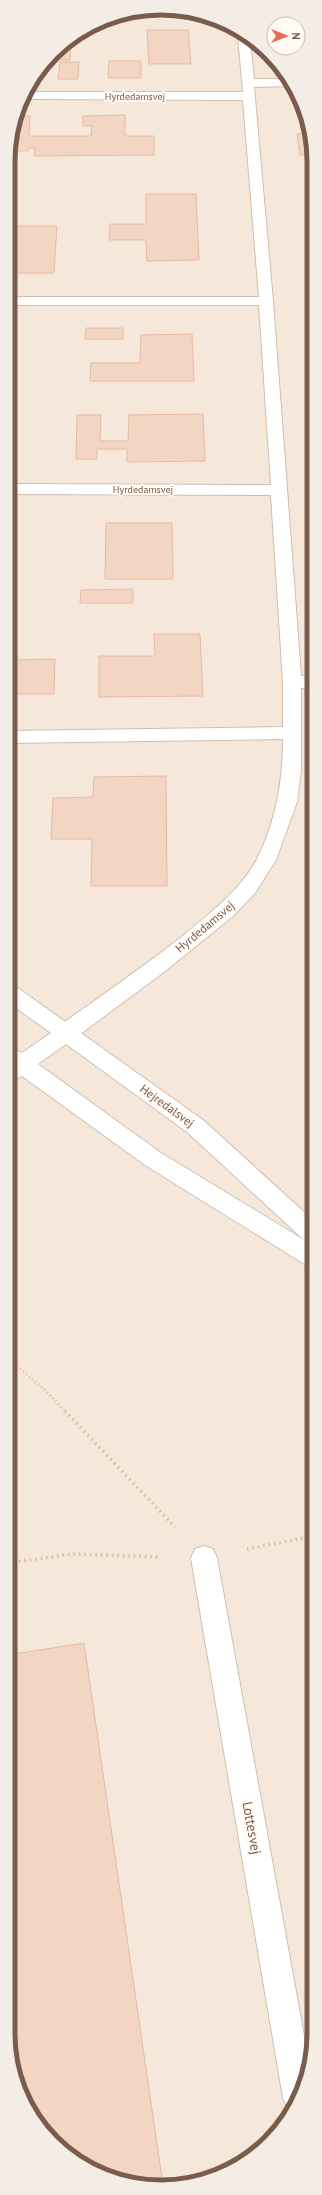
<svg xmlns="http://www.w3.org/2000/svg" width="322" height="2195" viewBox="0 0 322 2195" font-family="'PT Sans',sans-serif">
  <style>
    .residential { fill: #f5e8da }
    .building { fill: #f3d5c3; stroke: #e6bba3 }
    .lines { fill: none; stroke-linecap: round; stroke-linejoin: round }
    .minor-casing { stroke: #d1beb0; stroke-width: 2 }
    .tertiary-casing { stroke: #d1beb0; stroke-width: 2 }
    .path-far1 { stroke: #d9b8a5; stroke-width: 2.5; stroke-dasharray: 1 3; stroke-linecap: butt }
    .path { stroke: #d9b8a5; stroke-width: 3.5; stroke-dasharray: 1.5 4; stroke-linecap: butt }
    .minor { fill: #fff; fill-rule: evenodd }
    .tertiary { fill: #fff; fill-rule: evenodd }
    .labels { text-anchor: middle; stroke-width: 4; stroke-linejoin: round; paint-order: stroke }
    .far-street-label { font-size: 10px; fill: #7a5c4d; stroke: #fffaf3 }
    .street-label { font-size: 12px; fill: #7a5c4d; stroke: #fffaf3 }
    .near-street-label { font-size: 14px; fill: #7a5c4d; stroke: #fffaf3 }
    .rim { fill: none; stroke: #7a5c4d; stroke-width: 5 }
  </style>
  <rect width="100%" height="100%" fill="#fdf6ec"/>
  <polygon class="residential" points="171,8 220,20 269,53 298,94 314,151 314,2044 298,2101 262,2149 210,2179 151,2187 94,2171 53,2142 20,2092 8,2034 8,151 24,93 60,46 112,16"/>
  <g class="building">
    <polygon points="147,30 188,30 191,64 149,64"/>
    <polygon points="65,43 71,43 70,60 49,60 60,46"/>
    <polygon points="109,61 141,61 141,78 108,78"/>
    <polygon points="60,62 79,62 78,79 58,79"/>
    <polygon points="125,115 125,136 154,136 154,155 34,156 35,148 28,148 28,151 8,151 18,116 30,116 29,136 91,136 92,126 83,126 83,116"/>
    <polygon points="309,133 314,155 300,155 297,134"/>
    <polygon points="146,194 196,194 199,260 147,261 146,240 109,240 110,224 146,224"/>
    <polygon points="11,226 57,226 54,273 8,273"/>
    <polygon points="86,328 123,328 123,339 85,339"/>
    <polygon points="192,334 194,381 90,381 91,363 140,363 141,335"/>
    <polygon points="203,414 205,461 127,462 127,449 97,449 97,459 76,459 77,415 101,415 100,441 128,441 129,415"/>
    <polygon points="106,523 172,523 173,579 105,579"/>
    <polygon points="133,589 133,603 80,603 81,590"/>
    <polygon points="154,634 200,634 203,696 99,697 99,656 155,656"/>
    <polygon points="55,659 54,694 8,694 8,660"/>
    <polygon points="166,776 167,886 91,886 92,839 51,839 53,798 93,797 94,777"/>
    <polygon points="84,1643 163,2185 151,2187 94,2171 53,2142 20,2092 8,2034 8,1655"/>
  </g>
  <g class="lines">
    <g class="minor-casing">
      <g id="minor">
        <path d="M 240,33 L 250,40 L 254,79 L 288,79 L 293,86 L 254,87 L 273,301 L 301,676 L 314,676 L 314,688 L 301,688 L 301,770 L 297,802 L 276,860 L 255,893 L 233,916 L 164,972 L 75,1038 L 67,1040 L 59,1038 L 56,1032 L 59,1026 C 101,996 143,967 184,935 C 211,912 240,891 257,859 C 276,821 283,781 283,739 L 8,743 L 8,731 L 283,727 L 283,682 L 271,495 L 8,494 L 8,484 L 271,485 L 259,305 L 8,305 L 8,297 L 259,297 L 243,100 L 22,99 L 24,92 L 243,92 L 238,36 Z"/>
        <polygon points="204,1546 213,1549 217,1558 309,2063 298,2101 291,2111 288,2109 283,2098 191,1558 195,1549"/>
      </g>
    </g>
    <g class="tertiary-casing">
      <path id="tertiary" d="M 8,984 L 15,986 L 203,1120 L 314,1221 L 314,1244 L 307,1242 L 314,1246 L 314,1267 L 306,1265 L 145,1165 L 22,1076 L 8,1083 L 8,1046 L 22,1053 L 51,1033 L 8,1002 ZM 66,1044 L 187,1132 L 304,1240 L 161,1153 L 38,1064 Z"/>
    </g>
    <polyline class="path-far1" points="8,1358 46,1391 66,1412"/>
    <g class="path">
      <polyline points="65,1411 175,1527"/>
      <polyline points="247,1549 314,1536"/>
      <polyline points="8,1563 72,1554 159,1557"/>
    </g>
    <use href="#minor" class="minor"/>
    <use href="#tertiary" class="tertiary"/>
  </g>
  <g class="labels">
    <g class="far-street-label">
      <text x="135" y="100">Hyrdedamsvej</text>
      <text x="143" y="493">Hyrdedamsvej</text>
    </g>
    <g class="street-label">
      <text transform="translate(205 927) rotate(-40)" y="4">Hyrdedamsvej</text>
      <text transform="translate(167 1106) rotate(36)" y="4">Hejredalsvej</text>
    </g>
    <g class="near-street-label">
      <text transform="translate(252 1828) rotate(80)" y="5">Lottesvej</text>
    </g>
  </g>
  <path d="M0 0H322V2195H0ZM161 15H161A146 146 0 0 1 307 161V2034A146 146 0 0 1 161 2180H161A146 146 0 0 1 15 2034V161A146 146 0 0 1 161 15Z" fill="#f4ede6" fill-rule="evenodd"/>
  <path class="rim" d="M161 15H161A146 146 0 0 1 307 161V2034A146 146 0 0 1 161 2180H161A146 146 0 0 1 15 2034V161A146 146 0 0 1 161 15Z"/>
  <g transform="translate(286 36) rotate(90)"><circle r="19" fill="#fffaf3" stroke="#cabbb1"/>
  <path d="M0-3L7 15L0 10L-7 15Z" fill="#e76f51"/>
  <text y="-6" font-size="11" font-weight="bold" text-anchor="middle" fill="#7a5c4d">N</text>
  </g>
</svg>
